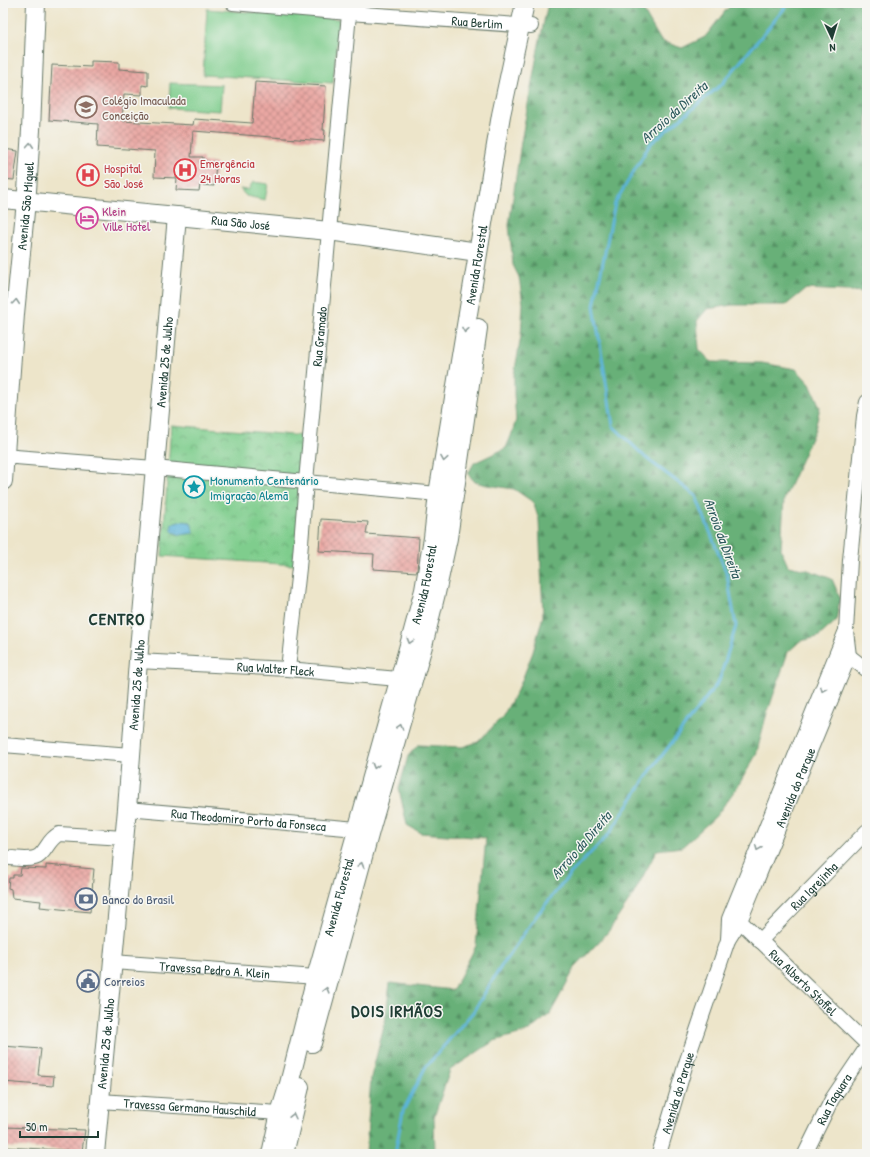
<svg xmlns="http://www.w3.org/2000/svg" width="870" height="1157" viewBox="0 0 870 1157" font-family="'Patrick Hand',sans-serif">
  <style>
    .grass { fill: #7fcd8d; stroke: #4f8560 }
    .forest { fill: url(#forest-firs); stroke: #437656 }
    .park { fill: url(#park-crowns); stroke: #4f8560 }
    .water { fill: url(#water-ripples); stroke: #3e7886 }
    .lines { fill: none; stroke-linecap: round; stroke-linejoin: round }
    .stream { stroke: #5cb4d9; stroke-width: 3 }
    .building { fill: url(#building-cross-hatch) }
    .minor-casing { stroke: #677868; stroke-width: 16 }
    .major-casing { stroke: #677868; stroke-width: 20 }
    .minor { stroke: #fff; stroke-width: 14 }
    .major { stroke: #fff; stroke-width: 18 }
    .oneway { stroke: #8f9e9a }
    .labels { text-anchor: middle; stroke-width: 3; stroke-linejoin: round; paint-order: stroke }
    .street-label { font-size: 13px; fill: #1f3d34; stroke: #f6f6f2 }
    .education-label { font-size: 13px; fill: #785e54; stroke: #f6f6f2; text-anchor: start }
    .health-label { font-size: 13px; fill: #be3a42; stroke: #f6f6f2; text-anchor: start }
    .hotel-label { font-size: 13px; fill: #b23c85; stroke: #f6f6f2; text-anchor: start }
    .culture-label { font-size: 13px; fill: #0d838f; stroke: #f6f6f2; text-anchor: start }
    .service-label { font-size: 13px; fill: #4e5e75; stroke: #f6f6f2; text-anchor: start }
    .water-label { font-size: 14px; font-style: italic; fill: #2e5b5d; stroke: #f6f6f2 }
    .district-label { font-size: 17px; font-weight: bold; letter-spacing: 1px; fill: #1f3d34; stroke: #f6f6f2 }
  </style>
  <defs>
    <pattern id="forest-firs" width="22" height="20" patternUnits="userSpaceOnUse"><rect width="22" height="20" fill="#67b078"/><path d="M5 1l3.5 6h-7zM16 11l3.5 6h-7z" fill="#549063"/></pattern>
    <pattern id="park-crowns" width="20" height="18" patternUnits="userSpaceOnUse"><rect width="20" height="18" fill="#7fcd8d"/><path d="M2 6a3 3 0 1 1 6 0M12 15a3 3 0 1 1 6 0" fill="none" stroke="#67a874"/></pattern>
    <pattern id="water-ripples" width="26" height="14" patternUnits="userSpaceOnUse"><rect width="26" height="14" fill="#5cb4d9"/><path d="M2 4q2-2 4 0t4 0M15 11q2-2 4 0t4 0" fill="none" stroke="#4b94b1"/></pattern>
    <pattern id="building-cross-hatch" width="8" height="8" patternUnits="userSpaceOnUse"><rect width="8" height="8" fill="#eaa7a3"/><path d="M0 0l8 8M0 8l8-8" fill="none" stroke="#bd8986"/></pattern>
  </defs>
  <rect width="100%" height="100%" fill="#f6f6f2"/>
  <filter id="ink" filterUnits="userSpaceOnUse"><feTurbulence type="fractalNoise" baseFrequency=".025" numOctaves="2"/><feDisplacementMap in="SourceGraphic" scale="8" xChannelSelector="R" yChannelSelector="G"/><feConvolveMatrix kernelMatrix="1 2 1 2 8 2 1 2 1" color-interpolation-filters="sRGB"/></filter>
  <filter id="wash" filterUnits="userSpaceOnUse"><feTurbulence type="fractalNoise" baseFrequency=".012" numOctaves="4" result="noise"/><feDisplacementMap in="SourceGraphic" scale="16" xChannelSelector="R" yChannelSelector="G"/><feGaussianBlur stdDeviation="0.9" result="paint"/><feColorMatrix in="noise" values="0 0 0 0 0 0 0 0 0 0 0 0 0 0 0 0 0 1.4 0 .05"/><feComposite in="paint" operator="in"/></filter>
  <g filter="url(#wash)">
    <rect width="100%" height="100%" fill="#ede5ca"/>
    <g class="grass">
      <polygon points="207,9 339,19 333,83 203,75"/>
      <polygon points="170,83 222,85 220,111 169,108"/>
      <polygon points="253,182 268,184 265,200 246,196 240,189 248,190"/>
    </g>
    <polygon class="forest" points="548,3 639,3 661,41 682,48 705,37 726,10 733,3 867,3 867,292 806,289 786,305 732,305 707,309 697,321 699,349 711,362 762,363 796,369 810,384 820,407 815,429 784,499 781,550 788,566 808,570 832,579 840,598 836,621 818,637 800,641 788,652 765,720 756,755 738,786 716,816 682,847 657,850 633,895 608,932 576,966 550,1014 529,1031 494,1041 450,1070 434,1117 435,1154 366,1154 371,1077 385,1023 390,983 453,990 476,946 486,838 421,833 407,825 399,789 408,756 418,745 462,747 478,742 503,716 520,685 533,652 543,616 539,520 533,502 514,489 487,485 475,482 468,474 474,463 506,448 511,436 516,420 514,394 514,375 521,336 523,304 519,277 513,265 509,225 521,142 539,44"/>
    <polygon class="park" points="171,425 305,436 295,565 162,556"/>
    <polygon class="water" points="182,521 191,522 194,533 181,535 173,532 171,529 172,524"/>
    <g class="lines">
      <polyline class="stream" points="397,1154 396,1148 403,1111 425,1068 473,1012 502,965 537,915 571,873 609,834 651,770 719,681 736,626 727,575 696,496 646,458 613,426 594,306 615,203 650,144 722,84 789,3"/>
    </g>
    <g id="blocks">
      <g class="building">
        <polygon points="91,61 119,62 119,69 148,71 148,86 142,85 142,95 124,94 122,121 193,125 194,119 252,123 255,82 326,86 323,130 325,130 324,141 193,131 191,157 203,157 203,162 216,163 214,186 200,185 199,191 176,190 177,178 154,177 155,151 97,147 98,124 49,120 52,65 91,67"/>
        <polygon points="3,149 18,151 14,180 3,179"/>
        <polygon points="321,519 368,522 366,534 419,538 417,572 373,569 374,554 319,551"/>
        <polygon points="46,865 94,869 90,912 40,907 41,901 12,898 11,889 8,888 9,878 13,878 13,875 20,875 21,868 46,869"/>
        <polygon points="3,1046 41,1049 38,1075 54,1076 53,1086 3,1082"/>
        <polygon points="5,1127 85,1130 82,1151 3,1147"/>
      </g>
    </g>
  </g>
  <g filter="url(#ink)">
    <use href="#blocks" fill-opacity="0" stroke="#677868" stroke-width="1"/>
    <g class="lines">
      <g class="minor-casing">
        <g id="minor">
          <path id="s1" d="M 233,3 L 349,13 L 531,26"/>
          <polyline points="3,456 154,468 438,494"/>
          <polyline points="849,656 867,670"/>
          <path id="s2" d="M 138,661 L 288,669 L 409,680"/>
          <path id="s3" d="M 288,669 L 299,568 L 306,481 L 350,3"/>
          <polyline points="3,745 131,755"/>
          <path id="s4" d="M 127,809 L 357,829 L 368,831"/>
          <path d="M 3,857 C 12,858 33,862 40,855 C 48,848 48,840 59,834 L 124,838"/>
          <path id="s5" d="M 740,921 L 867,1044"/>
          <polyline points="728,940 729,919 845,633"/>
          <path id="s6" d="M 760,941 L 867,831"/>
          <path id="s7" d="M 113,962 L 316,977"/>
          <path id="s8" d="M 100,1101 L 280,1113"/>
          <path id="s9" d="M 659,1154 L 686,1063 L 728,940 L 740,921 L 849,656 L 846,631 L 850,560 L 864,416 L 867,402"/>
          <path id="s10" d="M 805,1154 L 832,1099 L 867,1047"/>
        </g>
      </g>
      <g class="major-casing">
        <g id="major">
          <path id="s11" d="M 3,199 L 329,231 L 478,252"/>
          <path id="s12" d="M 3,481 L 15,314 L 27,191 L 31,130 L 36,3"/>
          <polyline points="312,1043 370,831 423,646 436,593 448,538 478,328"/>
          <path id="s13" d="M 95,1154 L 127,809 L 138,661 L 177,216"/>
          <path id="s14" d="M 271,1154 L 280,1113 L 289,1084 L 316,977 L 413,631 L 424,590 L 433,538 L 438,494 L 501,115 L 525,3"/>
          <polyline points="284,1154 300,1087"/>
        </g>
      </g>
      <use href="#minor" class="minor"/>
      <use href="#major" class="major"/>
    </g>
    <defs><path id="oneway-chevron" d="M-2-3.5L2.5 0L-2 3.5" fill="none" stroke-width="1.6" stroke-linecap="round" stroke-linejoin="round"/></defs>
    <g class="oneway">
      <use href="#oneway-chevron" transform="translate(30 145) rotate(-86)"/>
      <use href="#oneway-chevron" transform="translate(16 302) rotate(-85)"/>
      <use href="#oneway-chevron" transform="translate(465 330) rotate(100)"/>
      <use href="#oneway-chevron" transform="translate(444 459) rotate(99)"/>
      <use href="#oneway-chevron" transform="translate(410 641) rotate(106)"/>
      <use href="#oneway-chevron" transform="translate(823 689) rotate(112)"/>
      <use href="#oneway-chevron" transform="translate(400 727) rotate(-74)"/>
      <use href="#oneway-chevron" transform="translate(375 766) rotate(106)"/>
      <use href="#oneway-chevron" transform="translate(758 848) rotate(112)"/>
      <use href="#oneway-chevron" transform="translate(361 865) rotate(-75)"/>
      <use href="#oneway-chevron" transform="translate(326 990) rotate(-75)"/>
      <use href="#oneway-chevron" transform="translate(293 1116) rotate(-77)"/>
    </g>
  </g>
  <defs>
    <g id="school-ring" transform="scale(1.15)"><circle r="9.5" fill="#f6f6f2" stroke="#8d6e63" stroke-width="1.5"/><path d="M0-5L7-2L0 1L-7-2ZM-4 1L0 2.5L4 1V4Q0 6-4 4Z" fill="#8d6e63"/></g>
    <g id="hospital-ring" transform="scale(1.15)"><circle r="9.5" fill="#f6f6f2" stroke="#e0444e" stroke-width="1.5"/><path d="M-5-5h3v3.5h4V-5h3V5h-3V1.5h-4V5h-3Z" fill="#e0444e"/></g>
    <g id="hotel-ring" transform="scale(1.15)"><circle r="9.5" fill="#f6f6f2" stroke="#d1479c" stroke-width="1.5"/><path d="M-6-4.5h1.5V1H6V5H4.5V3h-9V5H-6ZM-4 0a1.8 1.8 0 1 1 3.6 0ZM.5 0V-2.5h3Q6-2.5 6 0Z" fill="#d1479c"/></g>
    <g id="sight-ring" transform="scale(1.15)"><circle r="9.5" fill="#f6f6f2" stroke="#0f9aa8" stroke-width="1.5"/><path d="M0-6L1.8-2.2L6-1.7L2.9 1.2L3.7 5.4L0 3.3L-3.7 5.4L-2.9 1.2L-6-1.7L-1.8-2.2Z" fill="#0f9aa8"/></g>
    <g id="bank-ring" transform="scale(1.15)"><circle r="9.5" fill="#f6f6f2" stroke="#5c6f8a" stroke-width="1.5"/><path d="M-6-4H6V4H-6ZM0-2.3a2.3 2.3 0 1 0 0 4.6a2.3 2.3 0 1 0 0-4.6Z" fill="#5c6f8a"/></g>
    <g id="civic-ring" transform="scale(1.15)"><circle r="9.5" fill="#f6f6f2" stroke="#5c6f8a" stroke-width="1.5"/><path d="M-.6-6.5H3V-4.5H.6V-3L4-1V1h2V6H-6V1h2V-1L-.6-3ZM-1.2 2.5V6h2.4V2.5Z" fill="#5c6f8a"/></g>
  </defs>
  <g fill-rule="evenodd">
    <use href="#school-ring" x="86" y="107"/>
    <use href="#hospital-ring" x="185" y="170"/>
    <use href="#hospital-ring" x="88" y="175"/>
    <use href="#hotel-ring" x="87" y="218"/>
    <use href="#sight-ring" x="194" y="487"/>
    <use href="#bank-ring" x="86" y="899"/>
    <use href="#civic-ring" x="88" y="981"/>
  </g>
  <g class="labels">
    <g class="street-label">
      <text dy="5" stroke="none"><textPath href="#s1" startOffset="245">Rua Berlim</textPath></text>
      <text dy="5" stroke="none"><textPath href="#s12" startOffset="276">Avenida São Miguel</textPath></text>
      <text dy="5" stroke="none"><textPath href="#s11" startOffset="239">Rua São José</textPath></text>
      <text dy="5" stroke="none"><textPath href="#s14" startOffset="914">Avenida Florestal</textPath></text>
      <text dy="5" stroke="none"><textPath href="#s3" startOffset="334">Rua Gramado</textPath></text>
      <text dy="5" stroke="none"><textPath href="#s13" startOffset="795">Avenida 25 de Julho</textPath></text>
      <text dy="5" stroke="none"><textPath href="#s14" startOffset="590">Avenida Florestal</textPath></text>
      <text dy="5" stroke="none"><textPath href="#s2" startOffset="138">Rua Walter Fleck</textPath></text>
      <text dy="5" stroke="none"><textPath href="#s13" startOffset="471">Avenida 25 de Julho</textPath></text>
      <text dy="5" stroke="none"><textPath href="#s9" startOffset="392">Avenida do Parque</textPath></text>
      <text dy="5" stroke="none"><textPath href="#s4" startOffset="122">Rua Theodomiro Porto da Fonseca</textPath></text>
      <text dy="5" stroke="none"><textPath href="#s6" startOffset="77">Rua Igrejinha</textPath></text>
      <text dy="5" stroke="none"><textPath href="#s14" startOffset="266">Avenida Florestal</textPath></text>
      <text dy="5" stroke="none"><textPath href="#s7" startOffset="102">Travessa Pedro A. Klein</textPath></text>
      <text dy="5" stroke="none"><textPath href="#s5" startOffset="88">Rua Alberto Stoffel</textPath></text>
      <text dy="5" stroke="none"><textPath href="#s13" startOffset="111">Avenida 25 de Julho</textPath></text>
      <text dy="5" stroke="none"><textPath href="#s9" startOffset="64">Avenida do Parque</textPath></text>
      <text dy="5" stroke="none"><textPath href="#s10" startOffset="62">Rua Taquara</textPath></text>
      <text dy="5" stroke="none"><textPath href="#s8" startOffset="90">Travessa Germano Hauschild</textPath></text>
    </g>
    <g class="education-label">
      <text x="102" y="105">Colégio Imaculada<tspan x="102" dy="15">Conceição</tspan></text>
    </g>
    <g class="health-label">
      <text x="200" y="168">Emergência<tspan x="200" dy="15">24 Horas</tspan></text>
      <text x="104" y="173">Hospital<tspan x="104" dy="15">São José</tspan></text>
    </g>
    <g class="hotel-label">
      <text x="102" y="216">Klein<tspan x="102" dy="15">Ville Hotel</tspan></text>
    </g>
    <g class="culture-label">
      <text x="210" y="485">Monumento Centenário<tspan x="210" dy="15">Imigração Alemã</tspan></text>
    </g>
    <g class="service-label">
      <text x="102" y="904">Banco do Brasil</text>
      <text x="104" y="986">Correios</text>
    </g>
    <g class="water-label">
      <text transform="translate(674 112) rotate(-42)" y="5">Arroio da Direita</text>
      <text transform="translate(723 538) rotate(70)" y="5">Arroio da Direita</text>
      <text transform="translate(581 845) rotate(-49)" y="5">Arroio da Direita</text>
    </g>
    <g class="district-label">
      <text x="117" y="625">CENTRO</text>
      <text x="397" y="1017">DOIS IRMÃOS</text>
    </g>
  </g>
  <rect width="870" height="1157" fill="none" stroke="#f6f6f2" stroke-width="16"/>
  <g transform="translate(832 38) rotate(176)" stroke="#f6f6f2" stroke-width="3" paint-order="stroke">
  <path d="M0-3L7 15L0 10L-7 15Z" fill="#1f3d34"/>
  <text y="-6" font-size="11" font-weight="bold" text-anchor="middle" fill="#1f3d34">N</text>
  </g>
  <path d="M20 1131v6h78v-6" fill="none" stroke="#1f3d34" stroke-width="2"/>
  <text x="26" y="1131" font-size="12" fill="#1f3d34" stroke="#f6f6f2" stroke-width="3" paint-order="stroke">50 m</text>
</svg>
